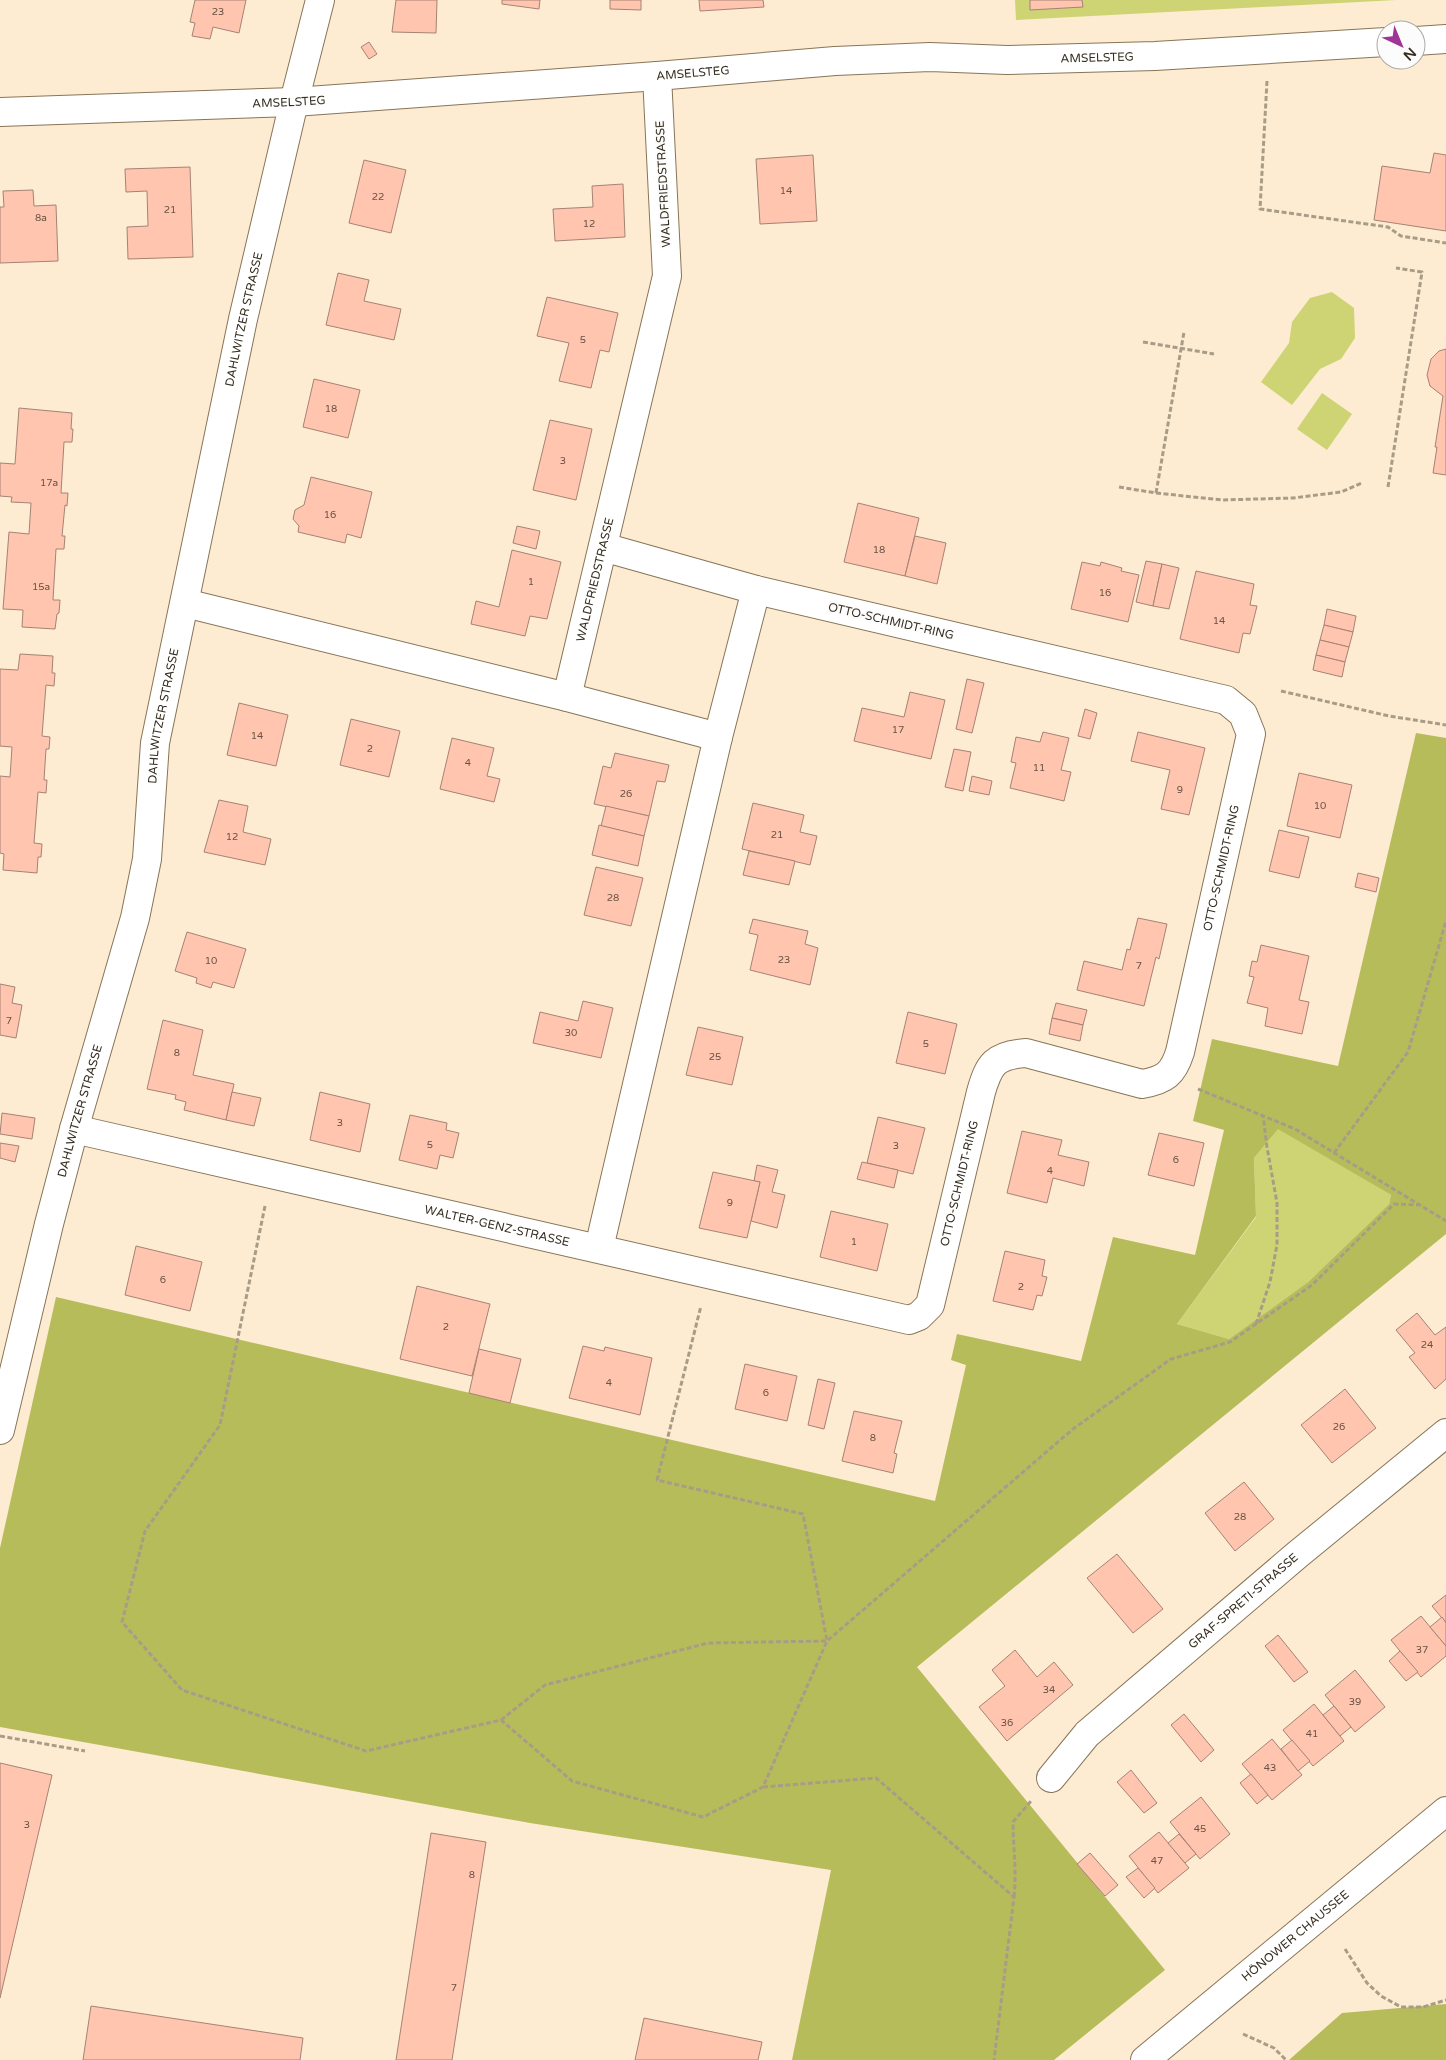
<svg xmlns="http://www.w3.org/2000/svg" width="1446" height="2060" viewBox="0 0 1446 2060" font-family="'Varela Round',sans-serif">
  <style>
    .green { fill: #ced474 }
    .forest { fill: #b7bc5b; fill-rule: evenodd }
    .building { fill: #ffc5af; stroke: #a68275 }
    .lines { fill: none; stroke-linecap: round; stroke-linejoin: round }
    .street-casing { stroke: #887558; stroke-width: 30 }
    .secondary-casing { stroke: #887558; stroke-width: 30 }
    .path { stroke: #a99c87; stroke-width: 3; stroke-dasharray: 5 2.5; stroke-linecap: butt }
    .street { stroke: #fff; stroke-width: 28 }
    .secondary { stroke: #fff; stroke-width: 28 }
    .labels { text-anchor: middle; stroke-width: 4; stroke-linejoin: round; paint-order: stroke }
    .number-label { font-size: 10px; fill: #685344 }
    .street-label { font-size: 12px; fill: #352d20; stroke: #fcfcfc }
  </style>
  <rect width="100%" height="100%" fill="#fdecd2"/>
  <g class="green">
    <polygon points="1015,0 1396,0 1016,20"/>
    <polygon points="1332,292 1354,308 1355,338 1341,359 1320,369 1292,405 1261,382 1289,343 1292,322 1310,298"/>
    <polygon points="1322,393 1352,414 1327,450 1297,429"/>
    <polygon points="1278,1128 1391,1195 1389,1204 1308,1282 1229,1339 1177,1324 1256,1217 1254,1158"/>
  </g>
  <g class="forest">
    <path d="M 1416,733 L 1446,738 L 1446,1234 L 917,1667 L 1165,1970 L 1054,2060 L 792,2060 L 831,1870 L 530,1823 L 0,1727 L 0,1548 L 56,1297 L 935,1501 L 966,1365 L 951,1360 L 957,1334 L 1081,1361 L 1113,1237 L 1195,1255 L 1224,1130 L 1193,1121 L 1212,1039 L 1338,1066 ZM 1278,1129 L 1391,1195 L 1389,1204 L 1308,1282 L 1229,1339 L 1177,1324 L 1256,1216 L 1254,1158 Z"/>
    <polygon points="1446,2004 1446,2060 1289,2060 1342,2013"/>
  </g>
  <g class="building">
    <polygon points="195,0 246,0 239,33 213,27 210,39 192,36 195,23 190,22"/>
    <polygon points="396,0 437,0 436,33 392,32"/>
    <polygon points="502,0 540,0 539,9 502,4"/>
    <polygon points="610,0 641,0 641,10 610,9"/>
    <polygon points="699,0 763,0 764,7 700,11"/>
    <polygon points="1030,0 1082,0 1083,7 1030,10"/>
    <polygon points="369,42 377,54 369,59 361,47"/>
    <polygon points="1434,153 1446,155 1446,231 1374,220 1382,166 1430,173"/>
    <polygon points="813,155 817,221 760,224 756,159"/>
    <polygon points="364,160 406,170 391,233 349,223"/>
    <polygon points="190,167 193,257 128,259 127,227 148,226 147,191 126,192 125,169"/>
    <polygon points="623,184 625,237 555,241 553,209 593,207 592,186"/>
    <polygon points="33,190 34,206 56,205 58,261 0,263 0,207 4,207 3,191"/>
    <polygon points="338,273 369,280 364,301 401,309 394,340 326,325"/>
    <polygon points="547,297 618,313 609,352 600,350 591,388 559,381 569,343 537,336"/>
    <polygon points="1446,349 1446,475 1433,473 1437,447 1435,447 1443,396 1430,386 1427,375 1431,359 1439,351"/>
    <polygon points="314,379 360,390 348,438 303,427"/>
    <polygon points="19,408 72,413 71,429 73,429 72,442 64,442 61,493 68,493 67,506 65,505 62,536 65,536 64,549 56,549 53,600 60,600 59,613 57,614 55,629 22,627 23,610 3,609 9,532 29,534 31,503 11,502 12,497 0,496 0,463 15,464"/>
    <polygon points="550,420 592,429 576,500 533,490"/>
    <polygon points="311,477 372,492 361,538 347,534 345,543 298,532 299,526 293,519 295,510 304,505"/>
    <polygon points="858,503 919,518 905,576 844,562"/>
    <polygon points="517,526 540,531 536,549 513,543"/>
    <polygon points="915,536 946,543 937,584 905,576"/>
    <polygon points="512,550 561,562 547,619 530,616 525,636 471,624 476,601 499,607"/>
    <polygon points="1146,561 1162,564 1153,606 1136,602"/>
    <polygon points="1082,562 1100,566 1101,562 1122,568 1121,571 1139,575 1128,622 1071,609"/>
    <polygon points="1162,564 1179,568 1169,609 1153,606"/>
    <polygon points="1196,571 1254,584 1250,605 1257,606 1250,634 1243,633 1239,653 1180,639"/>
    <polygon points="1327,609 1356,616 1353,632 1324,625"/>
    <polygon points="1324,625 1353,632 1349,647 1320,640"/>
    <polygon points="1320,640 1349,647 1345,662 1316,655"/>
    <polygon points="20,654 53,656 52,673 55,673 54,686 46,685 42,736 50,737 49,749 46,749 44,780 47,780 46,793 38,792 34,843 42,844 41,857 38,857 37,873 3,870 4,854 0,853 0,776 10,777 12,747 0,746 0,669 18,670"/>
    <polygon points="1316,655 1345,662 1342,677 1313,670"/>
    <polygon points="967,679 984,683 972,733 956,729"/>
    <polygon points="910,692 945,700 931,759 854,741 862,708 904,717"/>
    <polygon points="239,703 288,715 276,766 227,755"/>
    <polygon points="1085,709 1097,713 1090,739 1078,736"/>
    <polygon points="351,719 400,731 389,777 340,765"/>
    <polygon points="1043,732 1069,738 1061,770 1071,772 1064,801 1010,788 1016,763 1011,762 1016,737 1040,742"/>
    <polygon points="1138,732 1205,748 1189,815 1161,809 1170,770 1131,761"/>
    <polygon points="452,738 494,748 487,776 500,779 494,802 440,789"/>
    <polygon points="954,749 971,752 963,791 945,787"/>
    <polygon points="615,753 669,765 665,782 657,781 649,816 594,804 603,766 611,768"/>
    <polygon points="1299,773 1352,785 1340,838 1287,826"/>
    <polygon points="972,776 992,781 989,795 969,791"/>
    <polygon points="219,800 248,806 243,832 271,839 265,865 204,852"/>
    <polygon points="753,803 804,815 800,832 817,836 810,865 742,849"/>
    <polygon points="606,806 649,816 644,836 601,826"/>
    <polygon points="599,825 644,836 638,866 592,855"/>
    <polygon points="1279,830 1309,837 1299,878 1269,871"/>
    <polygon points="749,851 795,861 789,885 743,875"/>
    <polygon points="596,867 643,878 631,926 584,915"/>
    <polygon points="1358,873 1379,878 1376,892 1355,887"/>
    <polygon points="1138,918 1167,924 1159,959 1156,957 1144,1006 1077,990 1084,961 1122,970 1127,949 1130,950"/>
    <polygon points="753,919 808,931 805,944 818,948 810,985 750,970 758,935 749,933"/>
    <polygon points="187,932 246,949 234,988 213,982 211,988 196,983 197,978 175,971"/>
    <polygon points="1261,945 1309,956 1299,1000 1309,1002 1302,1034 1265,1026 1268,1008 1247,1003 1254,977 1249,976 1252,961 1257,962"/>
    <polygon points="0,984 15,987 12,1003 22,1005 16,1038 0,1035"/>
    <polygon points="583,1001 613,1008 601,1058 533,1043 540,1012 578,1021"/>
    <polygon points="1056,1003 1087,1010 1083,1025 1052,1018"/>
    <polygon points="908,1012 957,1024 945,1074 896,1063"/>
    <polygon points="1052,1018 1083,1025 1080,1041 1049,1034"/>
    <polygon points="163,1020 203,1030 193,1075 234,1084 226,1120 184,1110 186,1102 175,1099 176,1095 147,1089"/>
    <polygon points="698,1027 743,1037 732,1085 686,1075"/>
    <polygon points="232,1092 261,1098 254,1126 226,1120"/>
    <polygon points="320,1092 370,1104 360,1152 310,1140"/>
    <polygon points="2,1113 35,1118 32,1139 0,1134"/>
    <polygon points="410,1115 447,1123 446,1130 459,1133 453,1158 440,1155 437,1169 399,1160"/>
    <polygon points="878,1117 925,1128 913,1174 867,1163"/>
    <polygon points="1022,1131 1062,1140 1058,1155 1089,1162 1084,1186 1053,1178 1047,1203 1007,1193"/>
    <polygon points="1159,1133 1204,1143 1194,1186 1148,1175"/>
    <polygon points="0,1143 19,1146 15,1162 0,1158"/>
    <polygon points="862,1162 898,1170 894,1188 857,1179"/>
    <polygon points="757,1165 778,1170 772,1192 785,1195 777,1228 751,1221 760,1182 754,1181"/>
    <polygon points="713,1172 760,1182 747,1238 699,1228"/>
    <polygon points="831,1211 888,1224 877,1271 820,1257"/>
    <polygon points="136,1246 202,1262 190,1311 125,1295"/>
    <polygon points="1005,1251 1045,1260 1042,1276 1047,1277 1042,1296 1037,1295 1033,1310 993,1301"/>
    <polygon points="417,1286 490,1304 472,1376 400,1359"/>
    <polygon points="1417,1313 1435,1335 1446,1327 1446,1379 1435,1389 1409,1357 1415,1353 1396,1330"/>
    <polygon points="583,1346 604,1351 605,1347 652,1358 640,1415 569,1398"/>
    <polygon points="479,1349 521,1359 510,1403 469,1393"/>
    <polygon points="745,1364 797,1376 787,1421 735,1409"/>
    <polygon points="818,1379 835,1383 824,1429 808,1425"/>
    <polygon points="1345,1389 1376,1428 1332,1463 1301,1425"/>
    <polygon points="854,1411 902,1421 894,1453 897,1454 893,1473 842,1461"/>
    <polygon points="1244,1482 1274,1519 1235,1551 1205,1513"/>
    <polygon points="1117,1554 1163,1609 1133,1633 1087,1578"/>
    <polygon points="1446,1595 1446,1623 1432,1606"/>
    <polygon points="1421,1616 1446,1646 1446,1656 1421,1677 1391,1640"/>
    <polygon points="1442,1617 1446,1623 1446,1646 1430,1627"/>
    <polygon points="1278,1635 1308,1672 1294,1682 1265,1646"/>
    <polygon points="1015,1650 1037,1677 1054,1662 1073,1685 1007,1741 979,1707 1005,1686 992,1670"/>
    <polygon points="1400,1651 1418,1672 1406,1681 1389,1661"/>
    <polygon points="1355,1670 1385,1707 1355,1732 1325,1695"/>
    <polygon points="1314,1704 1344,1741 1313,1766 1283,1730"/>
    <polygon points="1334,1706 1351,1727 1340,1736 1323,1715"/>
    <polygon points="1184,1714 1214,1750 1201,1762 1171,1725"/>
    <polygon points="1272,1739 1302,1775 1272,1800 1242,1764"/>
    <polygon points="1292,1740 1310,1761 1298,1771 1281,1749"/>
    <polygon points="0,1763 52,1775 0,1998"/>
    <polygon points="1131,1770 1157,1803 1144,1813 1117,1782"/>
    <polygon points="1251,1774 1268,1795 1257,1804 1240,1783"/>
    <polygon points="1201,1797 1230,1834 1200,1859 1170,1822"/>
    <polygon points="1159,1832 1189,1868 1158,1893 1129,1856"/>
    <polygon points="431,1833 486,1842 452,2060 396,2060"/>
    <polygon points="1179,1834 1196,1854 1185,1863 1168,1843"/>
    <polygon points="1090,1853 1118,1885 1105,1896 1077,1864"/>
    <polygon points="1138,1868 1155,1888 1144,1898 1126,1877"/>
    <polygon points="91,2006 303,2038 300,2060 83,2060"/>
    <polygon points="644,2018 762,2042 758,2060 635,2060"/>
  </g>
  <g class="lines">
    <g class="street-casing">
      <g id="street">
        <polyline points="1416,41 1446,39"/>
        <path id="s1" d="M 0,112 L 294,102 L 657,76 L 835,61 L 930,57 L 1007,60 L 1155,56 L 1386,42"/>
        <path id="s2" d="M 185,603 L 567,697 L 667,276 L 657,76"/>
        <polyline points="567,697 718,737"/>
        <path id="s3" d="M 74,1129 L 909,1320 L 919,1316 L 930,1305 L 981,1092 C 989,1064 995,1055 1026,1053 L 1142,1084 C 1165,1080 1173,1074 1180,1052 L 1251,734 L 1243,714 L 1226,700 L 756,590 L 603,547"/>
        <polyline points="599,1248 718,737 756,590"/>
        <path id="s4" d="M 0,1430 L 49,1224 L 74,1129 L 135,918 L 147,859 L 155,743 L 243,319 L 294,102 L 320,0"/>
        <path id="s5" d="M 1051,1778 L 1087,1734 L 1297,1555 L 1446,1433"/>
      </g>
    </g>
    <g class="secondary-casing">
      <g id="secondary">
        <path id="s6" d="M 1145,2060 L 1446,1811"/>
      </g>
    </g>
    <g class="path">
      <polyline points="1267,81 1260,209 1388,227 1401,236 1446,243"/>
      <polyline points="1143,342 1214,354"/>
      <polyline points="1119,487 1156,493 1222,500 1293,498 1341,492 1362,483"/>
      <polyline points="1388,487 1422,272 1396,268"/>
      <polyline points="1156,493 1184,332"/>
      <polyline points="1281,691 1389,716 1446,725"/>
      <polyline points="1198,1089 1295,1129 1446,1221"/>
      <polyline points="1334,1153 1408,1052 1446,921"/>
      <polyline points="265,1206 220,1425 145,1531 122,1622 182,1690 366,1751 501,1720 572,1781 703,1817 763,1787 827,1641 1073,1429 1171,1359 1230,1342 1312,1285 1394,1204 1418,1205"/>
      <polyline points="1256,1324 1270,1282 1277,1245 1277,1203 1267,1147 1263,1116"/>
      <polyline points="501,1720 545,1685 708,1643 827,1641 803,1514 657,1480 701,1306"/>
      <polyline points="0,1736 85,1751"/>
      <polyline points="763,1787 876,1778 1014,1897 994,2060"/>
      <path d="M 1014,1897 C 1017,1871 1013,1848 1013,1822 L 1031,1801"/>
      <polyline points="1345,1949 1367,1983 1381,1996 1401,2007 1423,2007 1446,2000"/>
      <polyline points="1243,2034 1274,2048 1286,2060"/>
    </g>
    <use href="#street" class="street"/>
    <use href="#secondary" class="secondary"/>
  </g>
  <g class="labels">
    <g class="number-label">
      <text x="218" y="15">23</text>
      <text x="786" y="194">14</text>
      <text x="378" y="200">22</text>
      <text x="170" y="213">21</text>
      <text x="41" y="221">8a</text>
      <text x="589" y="227">12</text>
      <text x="583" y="343">5</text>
      <text x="331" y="412">18</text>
      <text x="563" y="464">3</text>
      <text x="49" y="486">17a</text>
      <text x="330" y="518">16</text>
      <text x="879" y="553">18</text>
      <text x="531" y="585">1</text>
      <text x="41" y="590">15a</text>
      <text x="1105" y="596">16</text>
      <text x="1219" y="624">14</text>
      <text x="898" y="733">17</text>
      <text x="257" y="739">14</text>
      <text x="370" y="752">2</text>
      <text x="468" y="766">4</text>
      <text x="1039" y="771">11</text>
      <text x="1180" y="793">9</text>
      <text x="626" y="797">26</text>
      <text x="1320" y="809">10</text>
      <text x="777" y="838">21</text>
      <text x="232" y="840">12</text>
      <text x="613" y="901">28</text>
      <text x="784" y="963">23</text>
      <text x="211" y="964">10</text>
      <text x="1139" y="969">7</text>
      <text x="9" y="1024">7</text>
      <text x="571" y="1036">30</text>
      <text x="926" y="1047">5</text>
      <text x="177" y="1056">8</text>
      <text x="715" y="1060">25</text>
      <text x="340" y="1126">3</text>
      <text x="430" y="1148">5</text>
      <text x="896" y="1149">3</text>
      <text x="1176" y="1163">6</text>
      <text x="1050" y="1174">4</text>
      <text x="730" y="1206">9</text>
      <text x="854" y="1245">1</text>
      <text x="163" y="1283">6</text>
      <text x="1021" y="1290">2</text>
      <text x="446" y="1330">2</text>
      <text x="1427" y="1348">24</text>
      <text x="609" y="1386">4</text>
      <text x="766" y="1396">6</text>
      <text x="1339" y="1430">26</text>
      <text x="873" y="1441">8</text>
      <text x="1240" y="1520">28</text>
      <text x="1422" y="1653">37</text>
      <text x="1049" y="1693">34</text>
      <text x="1355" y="1705">39</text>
      <text x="1007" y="1726">36</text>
      <text x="1312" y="1737">41</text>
      <text x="1270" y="1771">43</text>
      <text x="27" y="1828">3</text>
      <text x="1200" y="1832">45</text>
      <text x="1157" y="1864">47</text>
      <text x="472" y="1878">8</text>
      <text x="454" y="1991">7</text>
    </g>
    <g class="street-label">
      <text dy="4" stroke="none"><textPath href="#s1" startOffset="1099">AMSELSTEG</textPath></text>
      <text dy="4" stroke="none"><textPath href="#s1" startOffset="694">AMSELSTEG</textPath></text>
      <text dy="4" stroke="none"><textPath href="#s1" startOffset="289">AMSELSTEG</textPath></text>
      <text transform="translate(663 184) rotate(-93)" y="4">WALDFRIEDSTRASSE</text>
      <text dy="4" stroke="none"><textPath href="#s4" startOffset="1139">DAHLWITZER STRASSE</textPath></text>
      <text dy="4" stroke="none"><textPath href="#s2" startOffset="514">WALDFRIEDSTRASSE</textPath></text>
      <text transform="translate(891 621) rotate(13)" y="4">OTTO-SCHMIDT-RING</text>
      <text dy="4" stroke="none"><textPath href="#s4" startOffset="734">DAHLWITZER STRASSE</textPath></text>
      <text dy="4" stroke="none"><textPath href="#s3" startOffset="1530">OTTO-SCHMIDT-RING</textPath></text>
      <text dy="4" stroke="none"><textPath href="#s4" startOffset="329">DAHLWITZER STRASSE</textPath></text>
      <text dy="4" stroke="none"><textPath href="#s3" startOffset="1008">OTTO-SCHMIDT-RING</textPath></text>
      <text dy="4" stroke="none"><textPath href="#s3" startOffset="434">WALTER-GENZ-STRASSE</textPath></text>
      <text dy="4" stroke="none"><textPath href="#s5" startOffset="262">GRAF-SPRETI-STRASSE</textPath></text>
      <text dy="4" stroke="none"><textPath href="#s6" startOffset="195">HÖNOWER CHAUSSEE</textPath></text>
    </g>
  </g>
  <g transform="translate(1401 45) rotate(136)"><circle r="24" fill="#fcfcfc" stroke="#aca9a4"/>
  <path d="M0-4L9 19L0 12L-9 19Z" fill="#9e3597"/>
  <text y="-8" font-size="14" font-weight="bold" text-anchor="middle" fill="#352d20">N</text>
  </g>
</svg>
